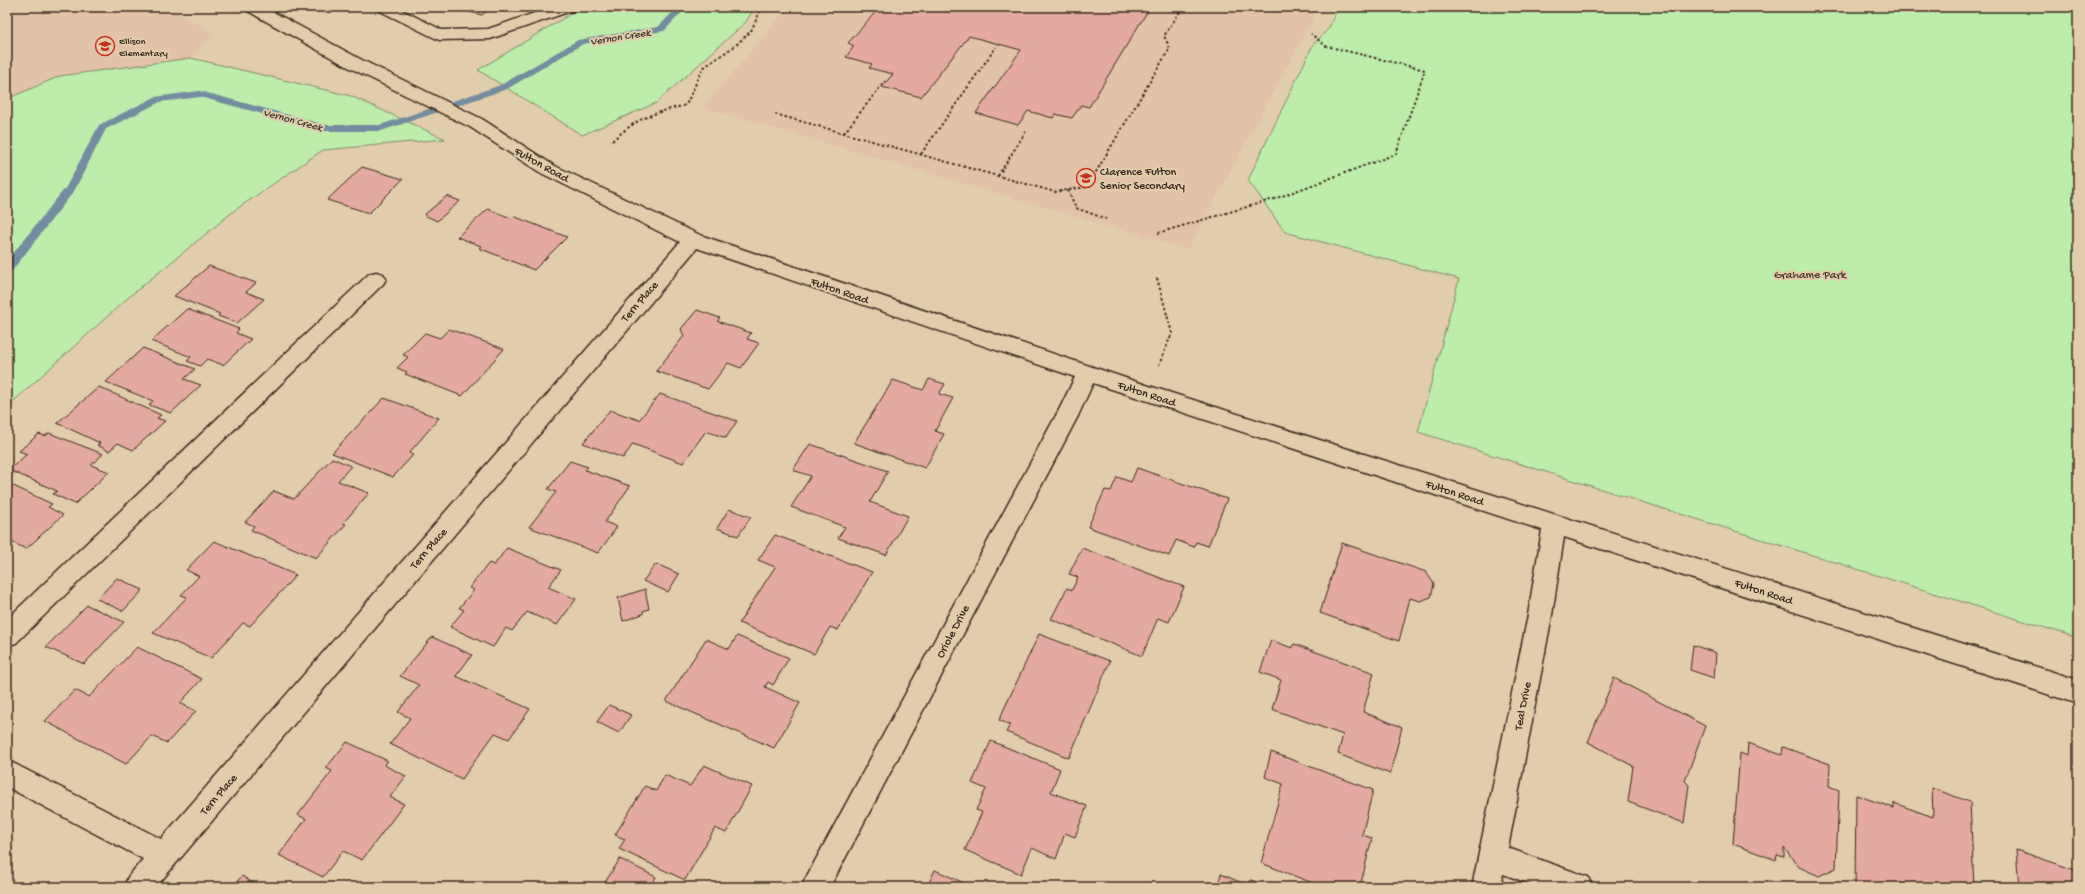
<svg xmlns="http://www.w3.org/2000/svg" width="2085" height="894" viewBox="0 0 2085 894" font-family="'Gochi Hand',sans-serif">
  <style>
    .built { fill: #e2c2a8 }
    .green { fill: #bdecab; stroke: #7c8b64 }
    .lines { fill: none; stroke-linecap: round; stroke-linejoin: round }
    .stream { fill: #738ca0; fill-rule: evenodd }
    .building { fill: #e4aaa2; stroke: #3b2a1e }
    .minor-casing { stroke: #3b2a1e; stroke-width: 3 }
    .path { stroke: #3b2a1e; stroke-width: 2; stroke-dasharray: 2.5 2.5; stroke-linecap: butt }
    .minor { fill: #e1ccab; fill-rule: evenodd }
    .labels { text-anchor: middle; stroke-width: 4; stroke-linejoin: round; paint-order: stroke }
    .far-poi-label { font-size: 10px; fill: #3b2a1e; stroke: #e1ccab; text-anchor: start }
    .far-water-label { font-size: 11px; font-style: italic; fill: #443a34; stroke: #e1ccab }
    .street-label { font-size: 12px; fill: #3b2a1e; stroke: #e1ccab }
    .poi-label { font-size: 12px; fill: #3b2a1e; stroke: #e1ccab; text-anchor: start }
    .park-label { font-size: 12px; fill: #483d2c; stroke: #e1ccab }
  </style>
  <rect width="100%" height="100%" fill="#e1ccab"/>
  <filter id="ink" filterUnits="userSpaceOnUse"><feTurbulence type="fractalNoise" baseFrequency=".025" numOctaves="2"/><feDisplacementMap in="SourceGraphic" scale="8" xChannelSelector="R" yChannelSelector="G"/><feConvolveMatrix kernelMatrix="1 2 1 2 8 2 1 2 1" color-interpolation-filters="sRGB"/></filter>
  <g filter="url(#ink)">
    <g class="built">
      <polygon points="7,7 167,7 214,34 191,58 60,76 7,99"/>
      <polygon points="789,7 1319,7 1188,249 703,107"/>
    </g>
    <g class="green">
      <polygon points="582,7 755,7 745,23 656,103 582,135 478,70"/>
      <polygon points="1338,7 2078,7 2078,638 1418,432 1459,279 1285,232 1248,180 1313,45 1329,28"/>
      <polygon points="191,58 351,96 445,139 323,150 235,210 130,296 7,407 7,99 60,76"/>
    </g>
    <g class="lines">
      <polygon class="stream" points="678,7 687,7 664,31 583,44 507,89 381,131 325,131 200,97 160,102 106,129 74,191 11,272 7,273 7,261 66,187 99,125 155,97 200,91 325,125 380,125 501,85 578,40 658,27"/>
    </g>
    <g class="building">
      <polygon points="454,7 491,7 482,15 452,8"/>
      <polygon points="880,7 1150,7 1089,107 1081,105 1072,118 1055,114 1053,118 1028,111 1018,125 976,113 1021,50 969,36 921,97 882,87 893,74 869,68 872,64 846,57 854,46 848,43"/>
      <polygon points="362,167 403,179 369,213 327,200"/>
      <polygon points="447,196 460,201 437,221 424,215"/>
      <polygon points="488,209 511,218 513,216 567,237 534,270 479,248 481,246 457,237"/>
      <polygon points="209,266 256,283 246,292 264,299 237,323 218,316 220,314 174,296"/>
      <polygon points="187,309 239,329 236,333 251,339 223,365 207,359 200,366 187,361 191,357 151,341"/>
      <polygon points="697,310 720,318 717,321 751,333 747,339 759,343 741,368 728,363 708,389 656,371 684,336 681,329"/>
      <polygon points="449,329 504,349 462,396 405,374 407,372 397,368 408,357 403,355 425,333 440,338"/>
      <polygon points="143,348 195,369 184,379 201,385 171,413 149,405 153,401 106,382"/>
      <polygon points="929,379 945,384 939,394 953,398 935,431 944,434 925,468 854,443 893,380 923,390"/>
      <polygon points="99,387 161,415 157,418 165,421 133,450 118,443 109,451 97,445 100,443 57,423"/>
      <polygon points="660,394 737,421 726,438 706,431 683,463 633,444 623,458 583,443 610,410 639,420"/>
      <polygon points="384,398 439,418 409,453 413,455 393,477 332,453"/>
      <polygon points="49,433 103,454 91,465 109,472 75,504 53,494 57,491 9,470 27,454 19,451 39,434 45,436"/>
      <polygon points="810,444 888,471 870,502 908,516 886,555 838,538 845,527 791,507 811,476 793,470"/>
      <polygon points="332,458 351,466 338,481 369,493 343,523 346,524 316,558 251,530 254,526 245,522 274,491 294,499"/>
      <polygon points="570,461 588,467 585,470 630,486 605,522 617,527 598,553 529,527 556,492 548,489"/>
      <polygon points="1137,468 1227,499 1208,546 1196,542 1194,547 1176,540 1169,556 1088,527 1105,490 1111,491 1117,477 1131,482"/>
      <polygon points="7,483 52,504 48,507 63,515 26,549 10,541 7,543"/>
      <polygon points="729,509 751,517 738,536 717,528"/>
      <polygon points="775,535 872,572 838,630 830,627 814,654 739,623 775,567 758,560"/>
      <polygon points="214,541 296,575 250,626 243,623 211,658 153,633 187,597 181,595 199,576 186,570"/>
      <polygon points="1342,543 1426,572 1434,584 1431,597 1420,601 1410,598 1399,641 1320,613"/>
      <polygon points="507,548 561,570 548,587 576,599 557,625 527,612 512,631 506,628 493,647 450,627 464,610 459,608 474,590 469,588 489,563 494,565"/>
      <polygon points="1082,548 1184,587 1169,622 1158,618 1142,656 1051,619 1067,588 1072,590 1078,577 1069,574"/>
      <polygon points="656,564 679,574 668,592 643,581"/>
      <polygon points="117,578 143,590 123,611 97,599"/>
      <polygon points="645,589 649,609 643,611 643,614 623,621 618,598"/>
      <polygon points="87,605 124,622 84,664 46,647"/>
      <polygon points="1039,634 1110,661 1069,758 1006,732 1010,725 999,720"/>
      <polygon points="737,636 789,658 773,685 768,682 765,687 800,703 774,748 666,701 706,639 729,649"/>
      <polygon points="432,637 472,655 456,676 530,709 509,739 495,733 462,779 390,744 410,718 398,712 419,685 400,676"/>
      <polygon points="1271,640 1292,648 1294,644 1374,673 1363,712 1402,727 1390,774 1338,754 1343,735 1272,709 1281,680 1260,672"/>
      <polygon points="1693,645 1716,653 1714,678 1690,670"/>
      <polygon points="137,647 202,679 180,703 196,711 167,743 152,736 126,764 45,721 75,690 89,697"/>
      <polygon points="1614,678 1705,726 1685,781 1689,785 1684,823 1628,802 1633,766 1588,742"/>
      <polygon points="609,705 631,715 619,733 597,722"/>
      <polygon points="991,741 1060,769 1051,792 1087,806 1075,837 1065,833 1056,859 1032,848 1021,874 965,850 982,812 976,810 986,789 972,783"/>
      <polygon points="347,742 388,761 384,765 406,776 390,797 404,804 362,860 343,851 323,877 279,855 306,819 298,815 332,771 326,768"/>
      <polygon points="1748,743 1782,755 1783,747 1830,764 1829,786 1839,790 1836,868 1819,876 1799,867 1784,848 1784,857 1777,855 1776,860 1733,844 1740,753 1747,756"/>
      <polygon points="1271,752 1373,790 1362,835 1372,838 1360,887 1323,887 1261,863 1283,784 1265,777"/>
      <polygon points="704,765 752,786 726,833 715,828 685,880 619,849 625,839 615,835 645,786 656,791 665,775 690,786"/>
      <polygon points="1932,788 1970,802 1974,887 1855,887 1856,795 1894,808 1894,803 1933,817"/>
      <polygon points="2016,850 2078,871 2078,887 2019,887"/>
      <polygon points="620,859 656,877 650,887 602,887"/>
      <polygon points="935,870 973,887 927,887"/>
      <polygon points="1221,874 1249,886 1251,880 1269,887 1217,887"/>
      <polygon points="242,876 259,887 232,887"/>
    </g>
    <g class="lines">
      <g class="minor-casing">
        <g id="minor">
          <polygon points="244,7 264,7 362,60 482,119 553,165 700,235 1146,385 2078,680 2078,704 1564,537 1552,615 1508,848 1588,877 1592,887 1539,887 1503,874 1500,887 1472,887 1528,615 1542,530 1093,383 1078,416 830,887 801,887 1060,408 1075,377 697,248 156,887 124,887 128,877 143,859 7,787 7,760 161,839 680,242 541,173 470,127 350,68 246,10"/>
          <polygon points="376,7 396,7 442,30 488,29 552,7 576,7 574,10 490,39 439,40 378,10"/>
          <polygon points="376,272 383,274 386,279 383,284 16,643 7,646 7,619 369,274"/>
        </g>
      </g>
      <g class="path">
        <polyline points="775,114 1055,192 1087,187 1170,48 1164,36 1183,7"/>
        <polyline points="844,133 885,81"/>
        <path d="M 612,141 C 640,116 651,114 686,105 L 703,68 L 736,45 L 751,31 L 762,7"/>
        <polyline points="921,154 996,47"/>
        <polyline points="998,176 1026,131"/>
        <polyline points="1068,190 1076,208 1106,219"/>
        <polyline points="1158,233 1274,199 1396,154 1425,70 1326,46 1311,34"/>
        <polyline points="1157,278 1172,333 1159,365"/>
      </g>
      <use href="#minor" class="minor"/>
    </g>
  </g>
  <defs>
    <g id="school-ring" transform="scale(1)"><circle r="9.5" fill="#e1ccab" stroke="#c8321e" stroke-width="1.5"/><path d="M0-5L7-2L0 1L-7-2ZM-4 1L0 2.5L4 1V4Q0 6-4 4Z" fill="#c8321e"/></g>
  </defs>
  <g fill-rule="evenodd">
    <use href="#school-ring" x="105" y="46"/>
    <use href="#school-ring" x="1086" y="178"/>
  </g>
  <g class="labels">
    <g class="far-poi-label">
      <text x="119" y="44">Ellison<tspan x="119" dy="12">Elementary</tspan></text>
    </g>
    <g class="far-water-label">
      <text transform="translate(620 36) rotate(-9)" y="4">Vernon Creek</text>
      <text transform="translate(293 119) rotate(15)" y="4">Vernon Creek</text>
    </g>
    <g class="street-label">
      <text transform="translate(542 164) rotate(29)" y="4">Fulton Road</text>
      <text transform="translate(840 290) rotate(19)" y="4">Fulton Road</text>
      <text transform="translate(639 301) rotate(-49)" y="4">Tern Place</text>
      <text transform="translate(1147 393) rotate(18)" y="4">Fulton Road</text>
      <text transform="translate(1455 492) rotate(18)" y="4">Fulton Road</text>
      <text transform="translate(428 548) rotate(-49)" y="4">Tern Place</text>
      <text transform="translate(1764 591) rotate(18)" y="4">Fulton Road</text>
      <text transform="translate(952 631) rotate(-62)" y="4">Oriole Drive</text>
      <text transform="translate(1522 706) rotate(-79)" y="4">Teal Drive</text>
      <text transform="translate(218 794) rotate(-49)" y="4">Tern Place</text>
    </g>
    <g class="poi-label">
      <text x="1100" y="175">Clarence Fulton<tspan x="1100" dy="14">Senior Secondary</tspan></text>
    </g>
    <g class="park-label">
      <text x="1810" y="278">Grahame Park</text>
    </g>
  </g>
  <rect width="2085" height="894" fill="none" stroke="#e1ccab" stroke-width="24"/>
  <rect x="12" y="12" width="2061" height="870" fill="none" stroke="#3b2a1e" stroke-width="1.5" filter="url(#ink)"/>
</svg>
